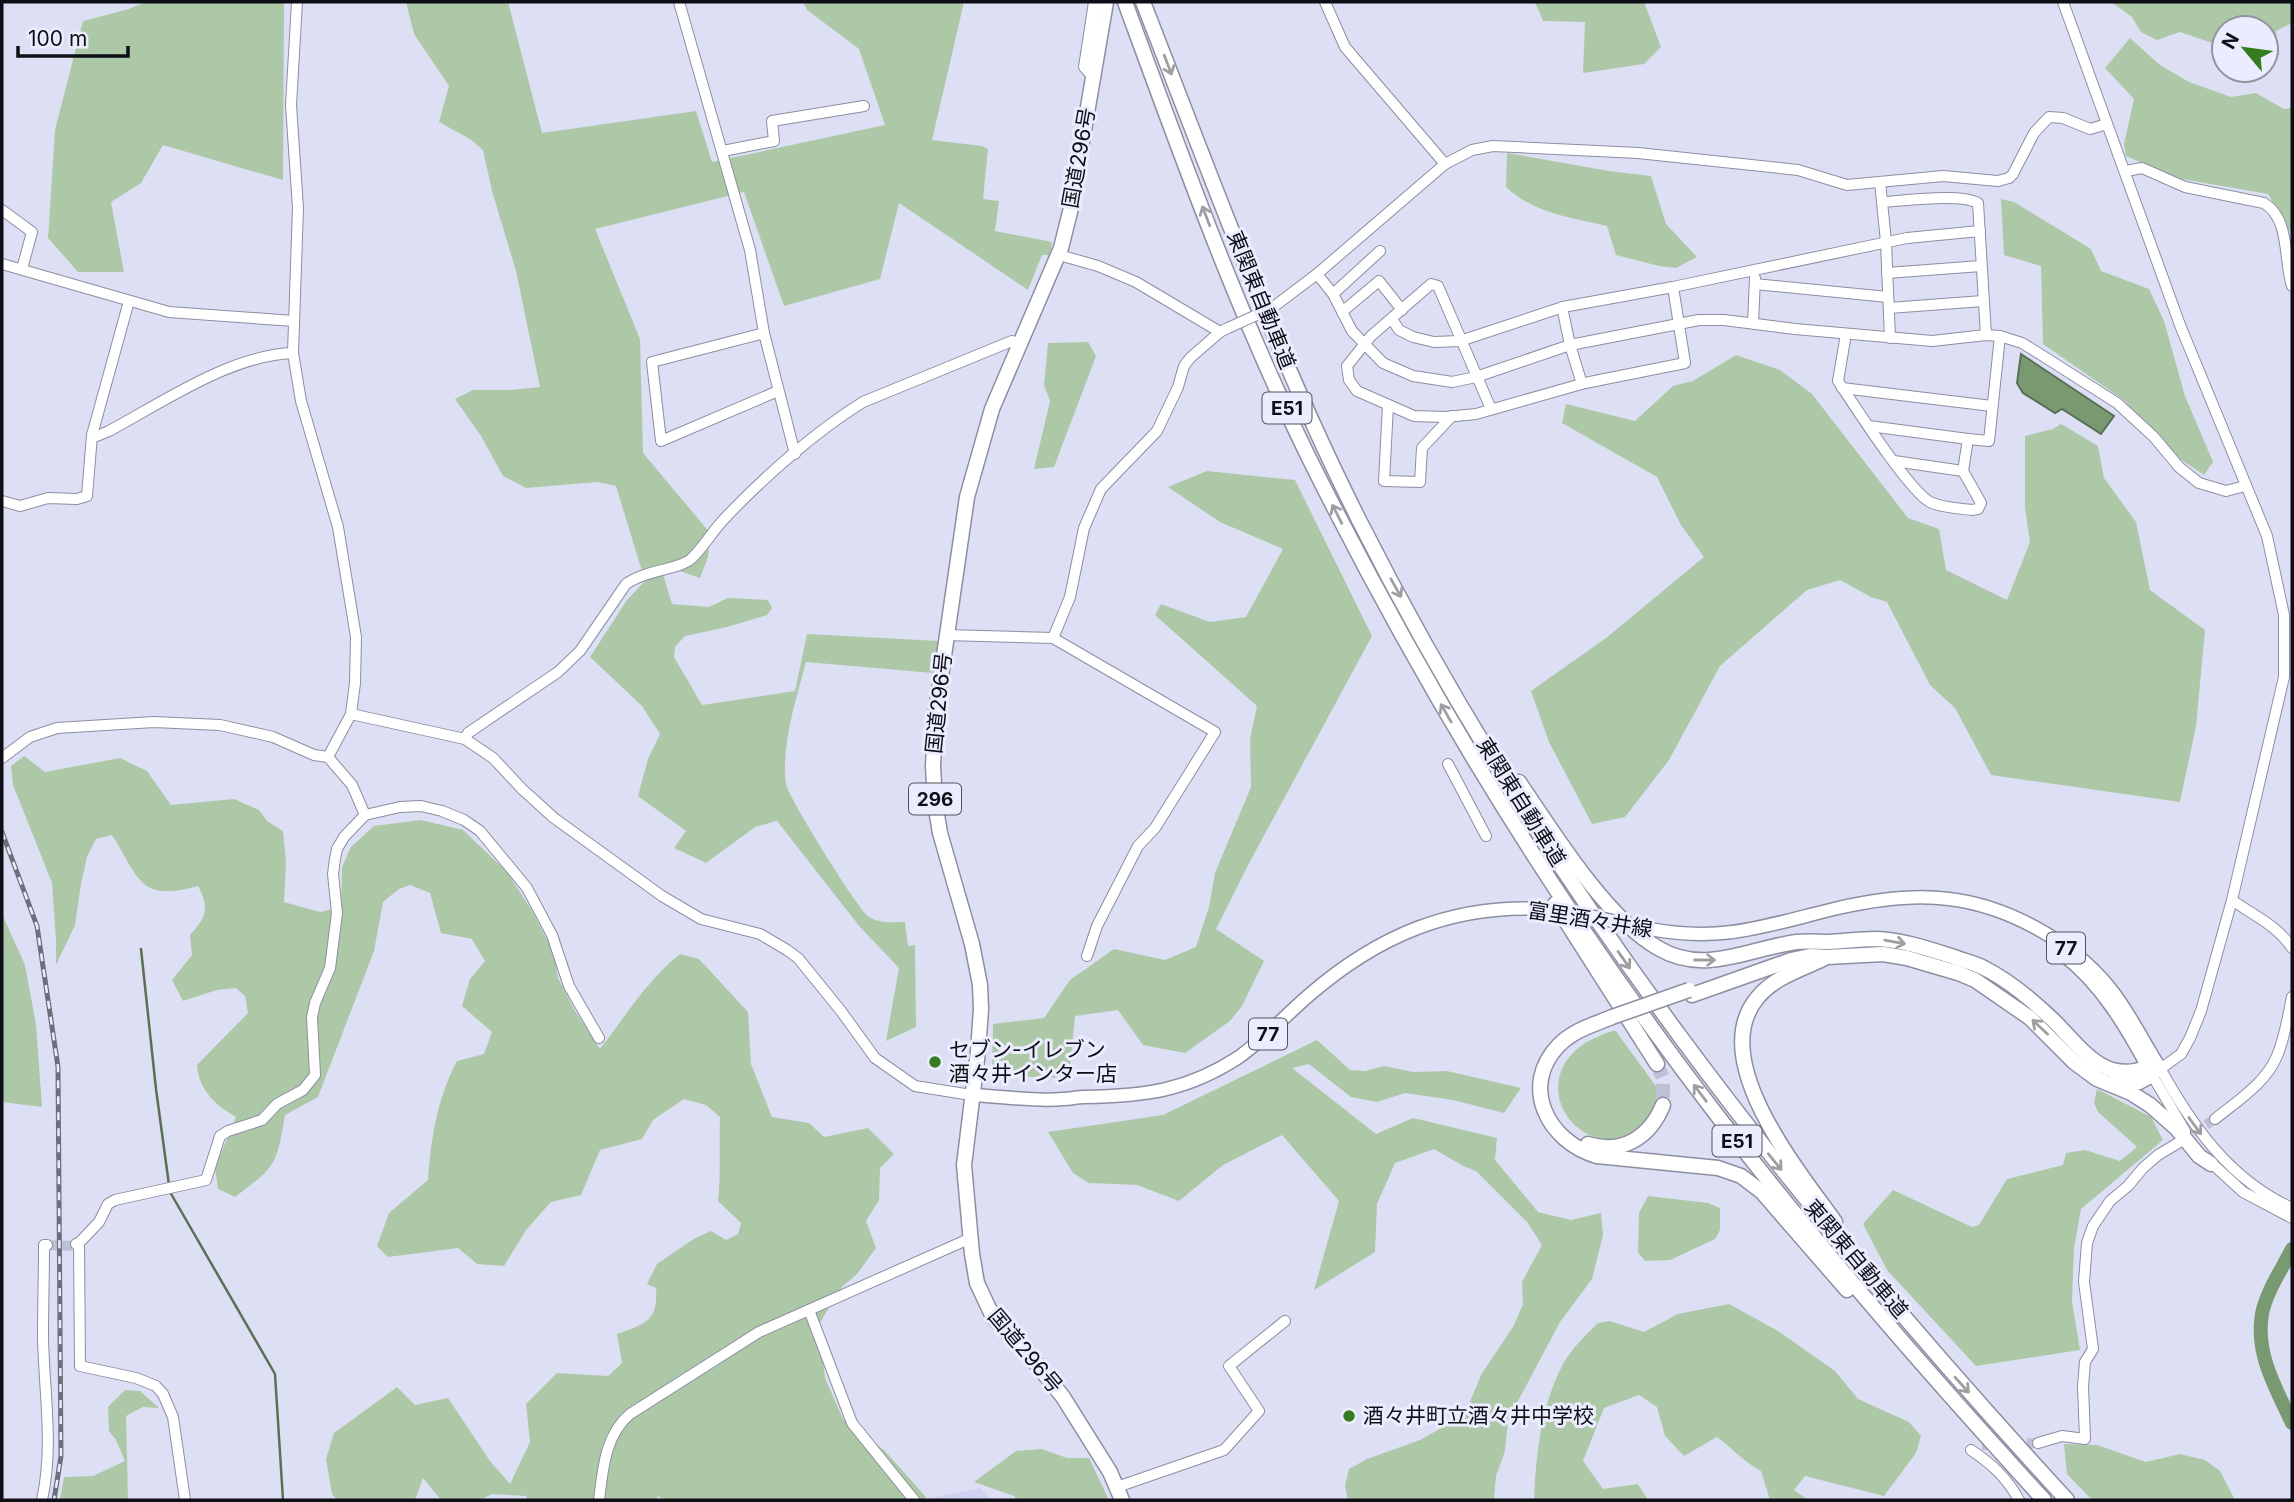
<svg xmlns="http://www.w3.org/2000/svg" width="2294" height="1502" viewBox="0 0 2294 1502" font-family="Inter,'Noto Sans JP',sans-serif">
  <style>
    .built { fill: #d0d3ef }
    .green { fill: #adc8a6 }
    .water { fill: #799a70; stroke: #597055; stroke-width: 2 }
    .lines { fill: none; stroke-linecap: round; stroke-linejoin: round }
    .stream { stroke: #597055; stroke-width: 2.5 }
    .river { stroke: #799a70; stroke-width: 14 }
    .minor-tunnel { stroke: #bec1d4; stroke-width: 10; stroke-dasharray: 10 5; stroke-linecap: butt }
    .highway-tunnel { stroke: #bec1d4; stroke-width: 14; stroke-dasharray: 14 7; stroke-linecap: butt }
    .minor-casing { stroke: #8c8ea2; stroke-width: 12 }
    .major-casing { stroke: #8c8ea2; stroke-width: 15 }
    .highway-casing { stroke: #8c8ea2; stroke-width: 17 }
    .minor { stroke: #fff; stroke-width: 10 }
    .major { stroke: #fff; stroke-width: 12 }
    .highway { stroke: #fff; stroke-width: 14 }
    .rail-casing { stroke: #6c6e7c; stroke-width: 5 }
    .rail { stroke: #ebedfe; stroke-width: 2.5; stroke-dasharray: 8; stroke-linecap: butt }
    .minor-bridge-casing { stroke: #8c8ea2; stroke-width: 12; stroke-linecap: butt }
    .major-bridge-casing { stroke: #8c8ea2; stroke-width: 15; stroke-linecap: butt }
    .highway-bridge-casing { stroke: #8c8ea2; stroke-width: 17; stroke-linecap: butt }
    .minor-bridge { stroke: #fff; stroke-width: 10 }
    .major-bridge { stroke: #fff; stroke-width: 12 }
    .highway-bridge { stroke: #fff; stroke-width: 14 }
    .oneway { stroke: #9f9fa2 }
    .poi-dot { fill: #357c20; stroke: #ebedfe; stroke-width: 2.5 }
    .labels { text-anchor: middle; stroke-width: 6; stroke-linejoin: round; paint-order: stroke }
    .shield { fill: #ebedfe; stroke: #50525c; stroke-width: 2 }
    .shield-label { font-size: 19px; font-weight: bold; fill: #0e0f16 }
    .street-label { font-size: 21px; fill: #0e0f16; stroke: #ebedfe }
    .poi-label { font-size: 21px; fill: #0e0f16; stroke: #ebedfe; text-anchor: start }
  </style>
  <rect width="100%" height="100%" fill="#dde0f5"/>
  <polygon class="built" points="980,1488 993,1500 930,1500 931,1498"/>
  <g class="green">
    <polygon points="146,2 284,2 283,180 163,145 141,183 111,202 124,272 78,272 48,238 55,130 83,21 129,9"/>
    <path d="M 406,2 L 508,2 L 542,133 L 696,111 L 712,162 L 885,125 L 859,49 L 807,10 L 803,2 L 964,2 L 932,140 L 982,146 L 988,149 L 983,199 L 999,201 L 995,231 L 1052,242 L 1050,255 L 1042,255 L 1028,290 L 899,203 L 880,279 L 784,306 L 744,192 L 595,229 L 640,339 L 643,453 L 710,533 L 708,557 L 700,578 L 660,564 L 672,604 L 709,607 L 728,598 L 768,600 L 772,608 L 767,615 L 727,627 L 685,636 L 675,647 L 674,657 L 702,705 L 795,691 L 807,634 L 939,641 L 933,673 L 806,662 C 796,701 781,743 786,784 C 787,795 857,908 868,916 C 879,924 892,922 905,922 L 908,946 L 915,945 L 916,1027 L 886,1041 L 899,968 L 860,927 L 777,821 L 755,827 L 706,863 L 674,848 L 686,831 L 638,796 L 648,759 L 660,734 L 642,706 L 590,657 L 627,600 L 645,581 L 616,486 L 598,482 L 526,488 L 503,476 L 481,436 L 455,399 L 473,390 L 510,390 L 540,387 L 516,271 L 492,191 L 483,150 L 470,139 L 439,122 L 449,86 L 414,34 Z"/>
    <polygon points="1535,2 1644,2 1661,47 1644,64 1583,73 1585,22 1543,21"/>
    <polygon points="2111,2 2292,2 2292,23 2276,31 2279,55 2266,68 2266,28 2224,28 2224,47 2180,32 2157,40 2141,32 2132,17"/>
    <polygon points="2130,38 2160,65 2189,82 2231,97 2256,93 2284,109 2292,108 2292,235 2268,194 2176,178 2126,156 2124,144 2134,99 2105,68"/>
    <path d="M 1507,153 L 1609,171 L 1651,176 L 1666,224 L 1697,257 L 1676,268 L 1659,266 L 1616,255 L 1607,226 C 1571,218 1533,213 1506,187 Z"/>
    <polygon points="2001,199 2014,202 2091,249 2101,271 2149,289 2164,321 2185,396 2213,462 2204,475 2180,459 2125,401 2043,344 2041,266 2004,255"/>
    <polygon points="1088,342 1096,356 1054,467 1034,469 1050,401 1044,385 1048,343"/>
    <polygon points="1736,355 1780,370 1812,394 1908,518 1939,529 1946,570 2007,600 2030,542 2025,508 2025,436 2053,429 2061,424 2098,446 2104,478 2136,522 2150,590 2205,630 2196,726 2180,802 1991,775 1955,708 1930,685 1887,602 1871,597 1840,580 1807,590 1720,666 1669,760 1625,817 1592,824 1549,742 1531,691 1606,638 1704,557 1681,525 1657,477 1562,423 1566,404 1635,421 1673,386 1693,381"/>
    <polygon points="1207,471 1295,480 1372,636 1247,867 1216,929 1264,961 1242,1006 1230,1021 1185,1053 1143,1045 1118,1010 1075,1016 1069,1078 992,1076 993,1024 1044,1018 1070,980 1114,949 1165,960 1196,947 1209,907 1215,873 1251,787 1250,739 1257,706 1155,615 1161,604 1210,622 1246,617 1283,549 1220,522 1168,487"/>
    <path d="M 24,756 L 45,772 L 120,758 L 147,771 L 171,805 L 234,799 L 259,810 L 267,821 L 283,831 L 286,862 L 284,902 L 320,912 L 341,907 L 342,867 L 351,847 L 374,826 L 421,820 L 463,830 L 506,871 L 531,909 L 554,953 L 558,978 L 574,1009 L 600,1049 C 626,1016 646,981 680,954 L 699,959 L 748,1012 L 751,1064 L 772,1117 L 809,1123 L 824,1137 L 868,1128 L 894,1154 L 880,1168 L 879,1200 L 866,1221 L 876,1248 L 857,1274 L 842,1287 L 819,1324 L 825,1378 L 843,1419 L 885,1451 L 926,1497 L 925,1500 L 665,1500 L 657,1496 L 657,1500 L 527,1500 L 526,1496 L 492,1494 L 480,1500 L 441,1500 L 423,1478 L 415,1500 L 337,1500 L 332,1494 L 326,1459 L 334,1433 L 397,1387 L 415,1405 L 448,1398 L 490,1461 L 510,1484 L 530,1442 L 526,1404 L 557,1373 L 608,1376 L 622,1363 L 617,1334 C 646,1324 658,1321 656,1288 L 647,1284 L 657,1264 L 695,1238 L 711,1231 L 726,1240 L 738,1234 L 741,1223 L 718,1201 C 721,1173 719,1145 720,1117 L 706,1105 L 684,1099 L 653,1120 L 642,1139 L 600,1150 L 581,1195 L 551,1202 L 526,1230 L 504,1266 L 477,1264 L 458,1248 L 388,1257 L 377,1246 L 389,1213 L 428,1180 C 431,1138 437,1099 457,1061 L 484,1054 L 492,1032 L 462,1006 L 470,979 L 485,961 L 472,939 L 441,933 L 430,893 L 410,885 L 399,889 L 383,902 L 374,951 L 318,1097 L 285,1115 C 276,1167 276,1166 235,1197 L 218,1189 L 215,1168 L 236,1117 C 214,1104 199,1090 197,1065 L 248,1013 L 245,996 L 236,988 L 217,990 L 183,1001 L 172,980 L 192,955 L 190,935 C 206,917 210,909 198,886 C 138,903 139,877 112,835 L 96,839 L 87,857 L 81,884 L 75,925 L 56,965 L 56,941 L 52,883 L 13,785 L 11,766 Z"/>
    <polygon points="2,914 25,965 36,1024 42,1107 2,1102"/>
    <path d="M 1615,1030 L 1658,1089 C 1657,1104 1652,1117 1641,1127 C 1591,1168 1526,1096 1576,1050 C 1587,1040 1601,1035 1615,1030 Z"/>
    <polygon points="1317,1040 1350,1070 1365,1071 1384,1066 1413,1072 1447,1071 1521,1088 1504,1113 1453,1100 1405,1093 1377,1102 1351,1097 1309,1064 1292,1068 1376,1134 1413,1118 1497,1138 1495,1160 1538,1212 1571,1220 1601,1213 1603,1235 1592,1279 1560,1322 1508,1420 1505,1451 1496,1476 1494,1500 1348,1500 1345,1486 1349,1469 1367,1459 1420,1440 1459,1418 1469,1404 1482,1373 1513,1327 1523,1304 1522,1282 1542,1245 1527,1222 1476,1171 1463,1166 1434,1149 1395,1163 1377,1204 1375,1252 1314,1290 1339,1201 1282,1135 1223,1165 1179,1201 1137,1185 1089,1183 1073,1173 1048,1132 1163,1115"/>
    <polygon points="2097,1089 2151,1117 2163,1140 2081,1209 2074,1248 2072,1301 2080,1350 1976,1366 1887,1270 1863,1224 1893,1190 1972,1227 1979,1225 2007,1179 2063,1165 2066,1153 2085,1150 2120,1161 2137,1147 2098,1112 2094,1103"/>
    <polygon points="1648,1196 1708,1203 1720,1208 1720,1230 1715,1239 1670,1260 1645,1261 1638,1252 1639,1213"/>
    <path d="M 1729,1304 L 1778,1331 L 1835,1371 L 1858,1399 L 1909,1422 L 1921,1436 L 1916,1453 L 1884,1496 L 1805,1476 L 1794,1490 L 1808,1500 L 1770,1500 L 1761,1471 C 1744,1462 1733,1449 1717,1437 L 1684,1456 L 1665,1436 L 1657,1407 L 1639,1395 L 1604,1408 L 1583,1461 L 1603,1489 L 1638,1484 L 1648,1500 L 1534,1500 C 1536,1454 1541,1406 1563,1364 C 1571,1349 1586,1335 1598,1323 L 1610,1321 L 1644,1332 L 1678,1314 Z"/>
    <polygon points="125,1390 140,1391 159,1408 143,1407 126,1416 128,1500 60,1500 64,1477 93,1476 125,1461 116,1440 109,1431 108,1407"/>
    <polygon points="2064,1444 2097,1445 2146,1462 2180,1454 2205,1460 2220,1471 2235,1500 2092,1500 2067,1474"/>
    <polygon points="1042,1449 1067,1458 1089,1458 1109,1500 1017,1500 1014,1496 974,1482 1016,1451"/>
  </g>
  <polygon class="water" points="2021,354 2114,416 2101,434 2062,409 2055,413 2023,393 2017,383"/>
  <g class="lines">
    <g class="stream">
      <polyline points="141,949 156,1089 169,1185"/>
      <polyline points="170,1192 275,1374 283,1500"/>
    </g>
    <path class="river" d="M 2292,1249 C 2282,1269 2266,1292 2262,1314 C 2255,1354 2276,1388 2292,1423"/>
    <g class="minor-tunnel">
      <polyline points="2181,1141 2215,1119"/>
      <polyline points="47,1245 72,1246"/>
      <polyline points="1982,1445 2038,1443"/>
    </g>
    <polyline class="highway-tunnel" points="1657,1064 1663,1078 1663,1105"/>
    <g class="minor-casing">
      <g id="minor">
        <polyline points="297,2 291,105 298,208 293,353 301,401 338,527 356,637 355,683 351,714 328,757"/>
        <polyline points="679,2 750,250 764,333 795,454"/>
        <polyline points="1325,2 1345,47 1445,164"/>
        <polyline points="2063,2 2180,325 2267,536 2284,615 2284,677 2232,900 2201,1011 2190,1038 2181,1054 2152,1075 2185,1131"/>
        <polyline points="1092,76 1084,67 1094,2"/>
        <polyline points="723,151 774,141 772,121 864,106"/>
        <path d="M 2126,171 L 2142,168 L 2185,187 L 2264,203 C 2291,220 2283,259 2292,286"/>
        <polyline points="1880,182 1886,242 1890,338"/>
        <path d="M 1882,202 C 1904,201 1960,193 1978,203 L 1986,335"/>
        <polyline points="2,210 32,232 22,269"/>
        <polyline points="1059,255 1098,266 1136,282 1220,332"/>
        <polyline points="2,264 169,312 294,321"/>
        <polyline points="1887,273 1981,266"/>
        <polyline points="1317,274 1333,294 1352,331 1383,363 1413,376 1452,382 1476,377 1570,345 1699,320 1724,320 1795,329 1932,341 1986,335 2000,336 2022,343 2043,356 2117,403 2154,437 2179,467 2199,483 2226,491 2245,486"/>
        <polyline points="1755,284 1888,297"/>
        <polyline points="1333,294 1380,251"/>
        <polyline points="1562,307 1570,345 1582,384"/>
        <polyline points="1272,308 1317,274 1445,164 1472,150 1493,146 1638,153 1798,170 1847,185 1943,176 1998,181 2009,178 2013,174 2034,133 2049,117 2063,118 2090,129 2107,124"/>
        <polyline points="1889,308 1983,301"/>
        <polyline points="1342,312 1379,281 1402,310"/>
        <polyline points="1392,319 1399,330 1413,337 1434,342 1460,341 1563,307 1673,287 1907,238 1980,231"/>
        <polyline points="1753,323 1755,278"/>
        <polyline points="764,333 652,362 661,441 778,391"/>
        <path d="M 1846,334 L 1838,381 C 1854,405 1909,491 1930,502 C 1941,508 1959,508 1972,510 L 1978,509 L 1981,503 L 1963,471 L 1968,439 L 1989,441 L 2000,336"/>
        <polyline points="1842,388 1992,406"/>
        <polyline points="1388,405 1384,481 1420,482 1422,448 1452,416"/>
        <polyline points="1491,409 1438,286 1431,284 1371,336 1347,366 1349,380 1357,391 1414,416 1446,417 1476,414 1585,383 1685,363 1673,287"/>
        <polyline points="1869,426 1968,439"/>
        <path d="M 92,435 L 97,436 L 109,431 C 163,402 231,355 293,353"/>
        <polyline points="1894,461 1963,471"/>
        <polyline points="2,501 20,506 48,498 77,499 87,496 92,435 129,301"/>
        <polyline points="946,635 1053,638 1215,732 1155,828 1138,846 1097,926 1087,956"/>
        <polyline points="1053,638 1070,597 1084,528 1101,489 1157,431 1178,387 1184,366 1190,358 1220,332 1228,328"/>
        <polyline points="351,714 465,739 493,758 522,789 554,818 662,896 701,919 760,934 787,950 798,958 841,1011 875,1058 915,1086 971,1095"/>
        <path d="M 465,739 L 468,733 L 558,672 L 580,651 L 626,584 C 645,570 678,570 691,559 C 704,547 713,530 726,517 C 765,476 815,432 863,402 L 1012,341 L 1020,344"/>
        <polyline points="2,758 30,737 57,728 154,722 220,725 273,737 314,755 328,757 352,785 365,815"/>
        <polyline points="1448,764 1486,836"/>
        <path d="M 2232,900 C 2254,916 2277,925 2292,948"/>
        <path d="M 2160,1068 C 2192,1126 2230,1180 2292,1208"/>
        <path d="M 2215,1119 C 2237,1101 2266,1083 2277,1056 C 2285,1037 2288,1016 2292,997"/>
        <polyline points="2207,1159 2243,1192 2292,1218"/>
        <polyline points="79,1243 99,1222 108,1204 115,1200 206,1180 220,1136 228,1131 262,1120 277,1104 303,1090 315,1075 312,1017 315,1003 330,968 337,913 333,874 335,859 337,849 344,837 365,815 400,807 421,806 442,811 464,820 480,831 527,888 552,935 569,986 599,1038"/>
        <polyline points="76,1244 79,1243 80,1366 136,1378 156,1386 163,1394 173,1417 185,1500"/>
        <polyline points="809,1310 852,1423 914,1500"/>
        <polyline points="2038,1443 2062,1436 2085,1439 2083,1386 2085,1362 2093,1349 2084,1282 2087,1243 2093,1226 2110,1201 2128,1186 2143,1168 2158,1155 2178,1143"/>
        <path d="M 1971,1450 C 1992,1464 2007,1478 2019,1500"/>
        <polyline points="1117,1487 1224,1450 1259,1411 1229,1366 1285,1321"/>
        <path d="M 42,1500 C 54,1446 44,1392 43,1337 C 43,1306 44,1275 44,1245 L 47,1245"/>
        <path d="M 599,1500 C 603,1469 605,1435 630,1414 L 759,1332 L 971,1238"/>
      </g>
    </g>
    <g class="major-casing">
      <g id="major">
        <path d="M 1650,929 C 1724,943 1767,925 1838,908 C 1873,900 1912,894 1949,899 C 2008,906 2071,941 2109,987 C 2129,1011 2143,1042 2160,1068"/>
        <path d="M 2062,954 C 2102,984 2128,1030 2151,1073"/>
        <path d="M 971,1095 C 1001,1096 1033,1102 1063,1099 C 1070,1099 1077,1097 1084,1097 C 1145,1096 1187,1091 1239,1057 C 1264,1039 1285,1016 1308,996 C 1377,936 1451,904 1544,909"/>
      </g>
    </g>
    <g class="highway-casing">
      <g id="highway">
        <polyline points="1106,2 1070,212 1061,248 992,409 967,497 936,711 933,766 935,803 940,833 972,944 980,985 981,1009 978,1051 964,1165 972,1254 977,1283 993,1317 1034,1361 1063,1397 1110,1472 1122,1500"/>
        <path d="M 1125,2 C 1181,155 1236,309 1308,456 C 1407,655 1521,848 1652,1028 C 1772,1194 1906,1349 2044,1500"/>
        <path d="M 1143,2 C 1211,176 1275,353 1359,520 C 1543,885 1792,1201 2067,1500"/>
        <path d="M 1519,782 C 1553,832 1606,918 1658,948 C 1705,976 1749,948 1797,942 C 1808,941 1818,942 1829,942 C 1845,941 1861,939 1876,939 C 1903,940 1929,949 1954,957 C 1964,961 1975,963 1984,968 C 2008,980 2032,1000 2052,1019 C 2080,1046 2103,1086 2148,1067"/>
        <polyline points="1555,904 1657,1064"/>
        <path d="M 1823,959 C 1800,970 1775,977 1758,997 C 1705,1059 1799,1171 1835,1222"/>
        <polyline points="1692,995 1791,960 1810,956 1827,957 1883,954 1907,958 1958,973 1975,980 2030,1018 2074,1062 2097,1079 2131,1093 2150,1105 2177,1129 2199,1156 2211,1164"/>
        <path d="M 1612,1017 C 1593,1025 1574,1030 1559,1045 C 1519,1086 1548,1142 1597,1156 L 1718,1168 L 1741,1176 L 1762,1192 L 1847,1290"/>
        <polyline points="2115,1081 2139,1082 2152,1075"/>
        <path d="M 1588,1144 C 1622,1155 1650,1137 1663,1105"/>
      </g>
    </g>
    <use href="#minor" class="minor"/>
    <use href="#major" class="major"/>
    <use href="#highway" class="highway"/>
    <g class="rail-casing">
      <polyline id="rail" points="2,832 37,926 58,1067 61,1456 54,1500"/>
    </g>
    <use href="#rail" class="rail"/>
    <g class="minor-bridge-casing">
      <polyline id="minor-bridge" points="1228,328 1272,308"/>
    </g>
    <g class="major-bridge-casing">
      <polyline id="major-bridge" points="1544,909 1594,917 1650,929"/>
    </g>
    <g class="highway-bridge-casing">
      <polyline id="highway-bridge" points="1612,1017 1689,990"/>
    </g>
    <use href="#minor-bridge" class="minor-bridge"/>
    <use href="#major-bridge" class="major-bridge"/>
    <use href="#highway-bridge" class="highway-bridge"/>
  </g>
  <defs><path id="oneway-shaft" d="M-6 0H5M1.5-3L5.5 0L1.5 3" fill="none" stroke-width="1.6" stroke-linecap="round" stroke-linejoin="round" transform="scale(1.75)"/></defs>
  <g class="oneway">
    <use href="#oneway-shaft" transform="translate(1168 65) rotate(69)"/>
    <use href="#oneway-shaft" transform="translate(1206 216) rotate(-111)"/>
    <use href="#oneway-shaft" transform="translate(1337 514) rotate(-117)"/>
    <use href="#oneway-shaft" transform="translate(1396 588) rotate(61)"/>
    <use href="#oneway-shaft" transform="translate(1446 713) rotate(-120)"/>
    <use href="#oneway-shaft" transform="translate(1895 942) rotate(10)"/>
    <use href="#oneway-shaft" transform="translate(1624 960) rotate(55)"/>
    <use href="#oneway-shaft" transform="translate(1705 960)"/>
    <use href="#oneway-shaft" transform="translate(2040 1027) rotate(-137)"/>
    <use href="#oneway-shaft" transform="translate(1700 1093) rotate(-127)"/>
    <use href="#oneway-shaft" transform="translate(2195 1126) rotate(54)"/>
    <use href="#oneway-shaft" transform="translate(1775 1162) rotate(51)"/>
    <use href="#oneway-shaft" transform="translate(1962 1385) rotate(48)"/>
  </g>
  <g class="poi-dot">
    <circle cx="935" cy="1062" r="7"/>
    <circle cx="1349" cy="1416" r="7"/>
  </g>
  <g class="labels">
    <g class="shield">
      <rect x="1262.5" y="392.5" width="49" height="31" rx="5"/>
      <rect x="909" y="783.5" width="52" height="31" rx="5"/>
      <rect x="2047" y="932.5" width="38" height="31" rx="5"/>
      <rect x="1249" y="1018.5" width="38" height="31" rx="5"/>
      <rect x="1712.5" y="1125.5" width="49" height="31" rx="5"/>
    </g>
    <g class="shield-label">
      <text x="1287" y="415">E51</text>
      <text x="935" y="806">296</text>
      <text x="2066" y="955">77</text>
      <text x="1268" y="1041">77</text>
      <text x="1737" y="1148">E51</text>
    </g>
    <g class="street-label">
      <text transform="translate(1079 158) rotate(-80)" y="7">国道296号</text>
      <text transform="translate(1261 300) rotate(68)" y="7">東関東自動車道</text>
      <text transform="translate(939 703) rotate(-84)" y="7">国道296号</text>
      <text transform="translate(1521 802) rotate(58)" y="7">東関東自動車道</text>
      <text transform="translate(1590 920) rotate(9)" y="7">富里酒々井線</text>
      <text transform="translate(1856 1259) rotate(50)" y="7">東関東自動車道</text>
      <text transform="translate(1025 1351) rotate(50)" y="7">国道296号</text>
    </g>
    <g class="poi-label">
      <text x="949" y="1057">セブン-イレブン<tspan x="949" dy="24">酒々井インター店</tspan></text>
      <text x="1363" y="1423">酒々井町立酒々井中学校</text>
    </g>
  </g>
  <rect width="2294" height="1502" fill="none" stroke="#0e0f16" stroke-width="7"/>
  <g transform="translate(2245 49) rotate(299)"><circle r="33" fill="#ebedfe" stroke="#9394a1" stroke-width="2"/>
  <path d="M0-5L12 26L0 18L-12 26Z" fill="#357c20"/>
  <text y="-10" font-size="19" font-weight="bold" text-anchor="middle" fill="#0e0f16">N</text>
  </g>
  <path d="M18 46v10h110v-10" fill="none" stroke="#0e0f16" stroke-width="3.5"/>
  <text x="28" y="46" font-size="21" fill="#0e0f16" stroke="#ebedfe" stroke-width="5" paint-order="stroke">100 m</text>
</svg>
